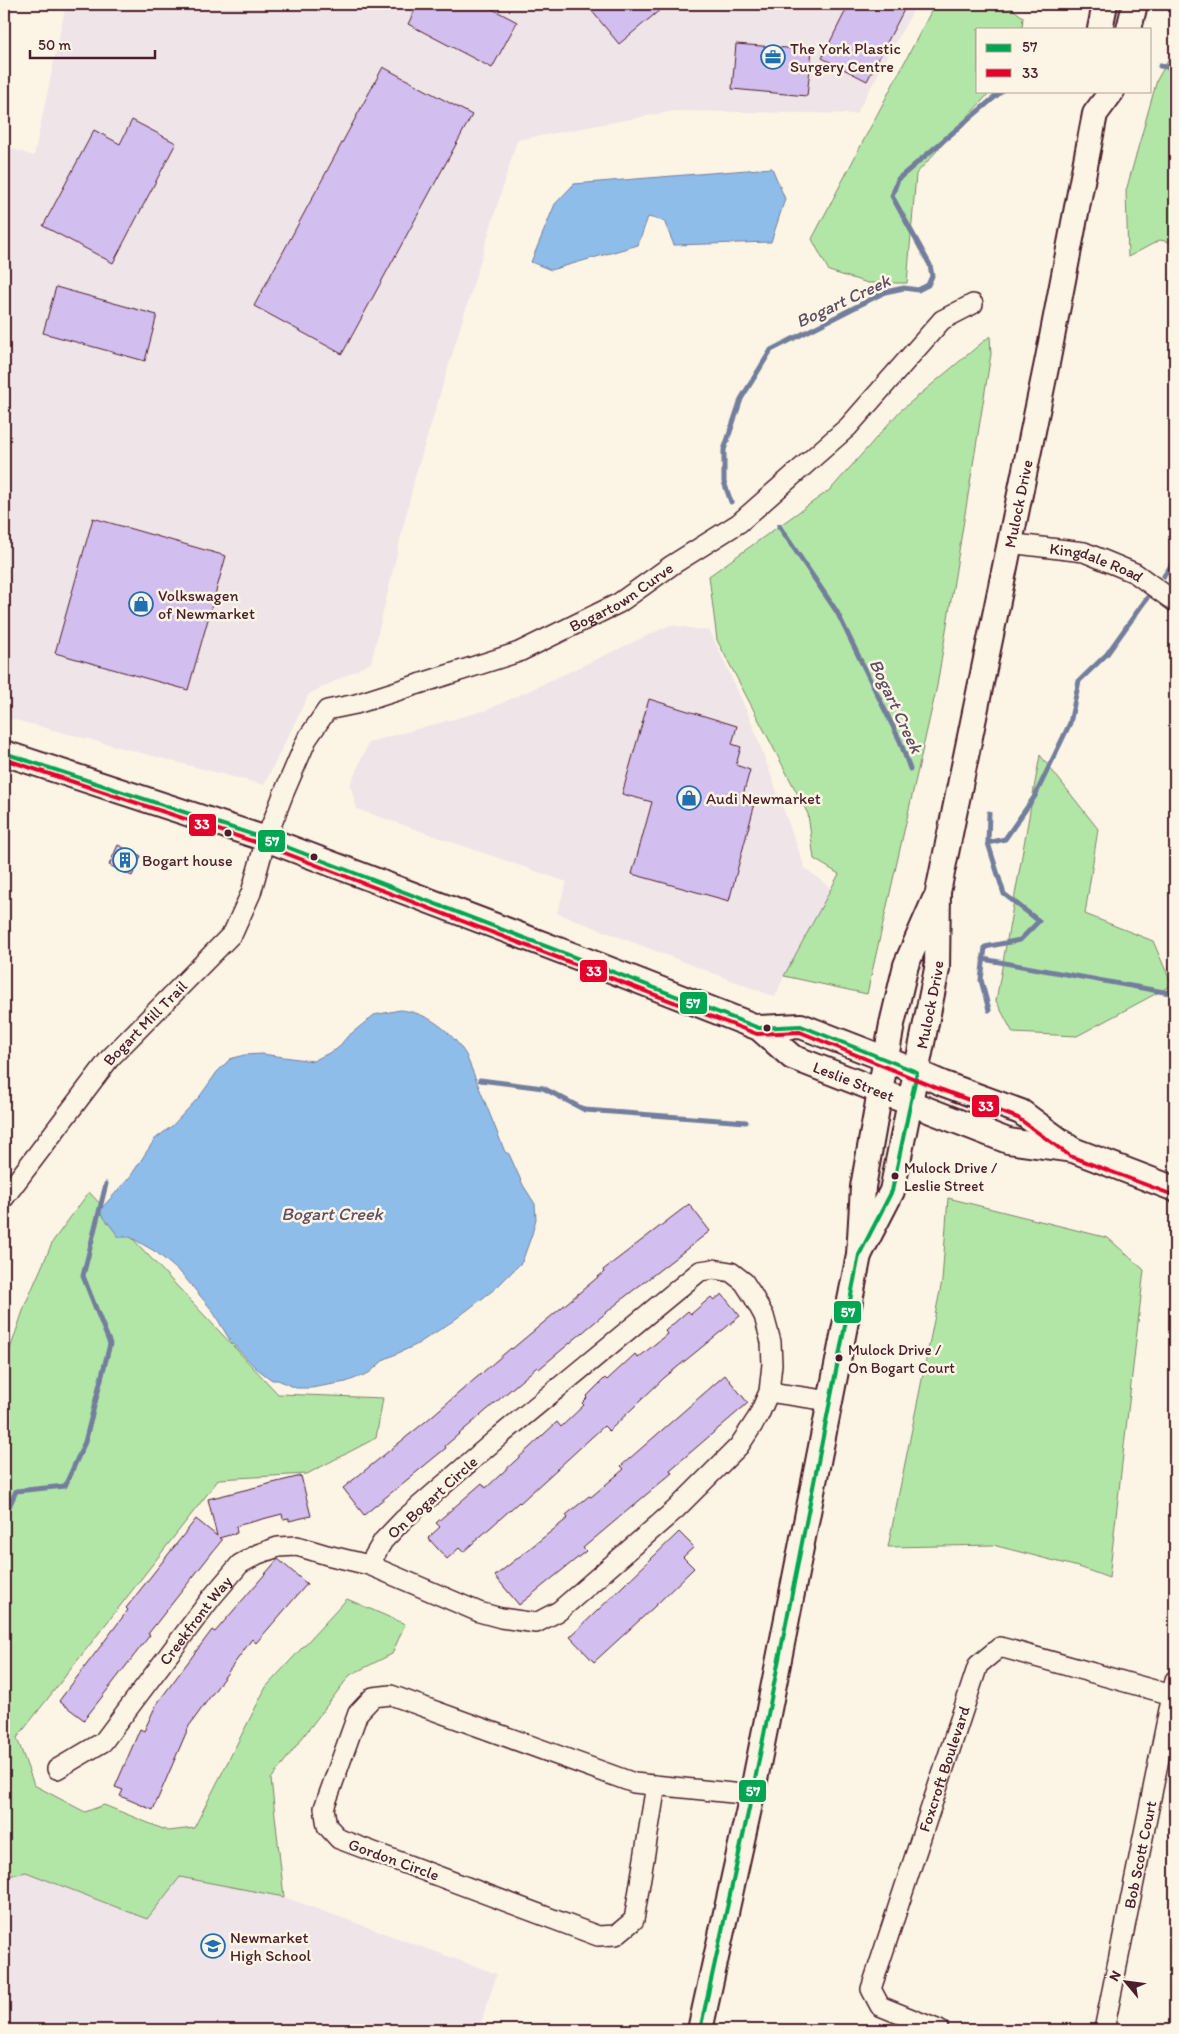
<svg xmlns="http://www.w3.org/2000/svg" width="1179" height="2034" viewBox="0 0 1179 2034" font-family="Itim,sans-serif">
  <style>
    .built { fill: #efe4e8 }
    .green { fill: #b2e6a7; stroke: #7e8269 }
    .water { fill: #8fbde9; stroke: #737e9d }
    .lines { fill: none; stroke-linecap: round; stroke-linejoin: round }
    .stream { stroke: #737e9d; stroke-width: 5 }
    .building { fill: #d2beef; stroke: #4a1f2b }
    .minor-casing { stroke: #4a1f2b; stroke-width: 22 }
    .major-casing { stroke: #4a1f2b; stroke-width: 28 }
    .minor { stroke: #fcf5e5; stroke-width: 19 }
    .major { stroke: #fcf5e5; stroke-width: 24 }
    .bus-1-casing { stroke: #fcf5e5; stroke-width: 8 }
    .bus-2-casing { stroke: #fcf5e5; stroke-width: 8 }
    .bus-1 { stroke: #00a651; stroke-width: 4 }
    .bus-2 { stroke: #e4002b; stroke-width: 4 }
    .bus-dot { fill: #4a1f2b; stroke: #fcf5e5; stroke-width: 2 }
    .labels { text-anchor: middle; stroke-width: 5; stroke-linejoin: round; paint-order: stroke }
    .bus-label { font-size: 15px; fill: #4a1f2b; stroke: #fcf5e5; text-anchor: start }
    .poi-label { font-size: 16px; fill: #4a1f2b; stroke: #fcf5e5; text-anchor: start }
    .street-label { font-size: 16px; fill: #4a1f2b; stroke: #fcf5e5 }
    .water-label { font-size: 18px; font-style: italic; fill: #5f4e64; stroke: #fcf5e5 }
    .line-badge { stroke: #fcf5e5; stroke-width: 2 }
    .badge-label { font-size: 14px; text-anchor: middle; font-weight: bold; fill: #fff }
  </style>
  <rect width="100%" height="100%" fill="#fcf5e5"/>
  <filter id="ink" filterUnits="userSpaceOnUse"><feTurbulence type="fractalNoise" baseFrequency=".02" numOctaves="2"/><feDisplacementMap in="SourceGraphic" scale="10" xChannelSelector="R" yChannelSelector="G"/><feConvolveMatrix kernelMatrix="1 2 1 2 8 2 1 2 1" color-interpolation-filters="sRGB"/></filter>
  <g filter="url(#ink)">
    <g class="built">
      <polygon points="66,4 917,4 856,114 674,111 517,140 415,477 371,663 309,694 264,785 4,717 4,146 34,156"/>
      <polygon points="670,625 710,631 750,718 805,868 831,888 784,976 775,997 557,913 567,882 357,809 350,785 369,742 487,710"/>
      <polygon points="26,1872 147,1919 180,1877 284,1897 497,1974 480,2025 495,2030 4,2030 4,1877"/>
    </g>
    <g class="green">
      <polygon points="935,4 1006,4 1023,17 1022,29 978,29 978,91 991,91 916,174 907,283 868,283 829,271 812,239"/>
      <polygon points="1175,48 1175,243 1160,240 1128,257 1126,191 1157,80"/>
      <polygon points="990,336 991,354 937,686 867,994 784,976 839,874 814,859 808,814 717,640 709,576 831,489 900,411"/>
      <polygon points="1040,755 1098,829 1085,914 1153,941 1172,985 1077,1036 1013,1033 996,1001"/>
      <polygon points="89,1192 278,1394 383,1398 376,1438 307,1474 219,1479 17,1738 34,1785 85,1812 104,1805 168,1831 194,1828 266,1687 347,1599 405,1624 392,1654 350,1675 271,1779 284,1897 180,1877 147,1919 26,1872 4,1877 4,1367 25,1305 53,1241"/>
      <polygon points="948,1198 1108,1238 1144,1270 1109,1578 1082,1568 993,1545 888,1547 942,1281"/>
    </g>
    <g class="water">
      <polygon points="772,168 785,199 771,242 674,245 664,221 648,217 638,245 551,270 531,262 555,204 574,184"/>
      <path d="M 400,1010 C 428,1012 452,1032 466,1055 L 505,1152 L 509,1154 L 523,1185 L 535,1204 L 536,1219 L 532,1234 L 522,1262 L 496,1288 L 453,1321 L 416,1345 L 385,1359 L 369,1373 L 346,1382 L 311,1388 L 296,1388 L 278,1380 L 272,1380 L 256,1368 L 231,1342 L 212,1310 L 181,1273 L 156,1252 L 130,1237 L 119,1237 L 99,1211 L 130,1177 L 155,1139 L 172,1126 L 200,1096 L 217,1072 L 230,1059 L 244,1055 L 262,1054 L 313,1061 L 337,1049 L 347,1037 L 374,1015 Z"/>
    </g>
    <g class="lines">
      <g class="stream">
        <polyline points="1160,66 1175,68"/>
        <polyline points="731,502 724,482 724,450 741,399 771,350 885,292 904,288 918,290 928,285 932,276 930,265 892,196 898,179 1002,91"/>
        <polyline points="779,526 837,612 900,741 910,769"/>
        <polyline points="1164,576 1175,560"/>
        <polyline points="988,843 1005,839 1035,796 1070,723 1079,681 1107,654 1147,598"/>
        <polyline points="983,959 1175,994"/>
        <polyline points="989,1010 981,980 985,947 1020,940 1039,921 1004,894 988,843 989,813"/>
        <polyline points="480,1080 543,1088 585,1110 746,1122"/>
        <polyline points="4,1518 16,1491 65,1486 85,1442 110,1344 83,1276 106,1184"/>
      </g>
    </g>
    <g class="building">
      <polygon points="418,4 483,4 517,22 492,68 408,24"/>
      <polygon points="586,4 667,4 619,44"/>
      <polygon points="849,4 907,4 867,81 822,58"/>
      <polygon points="736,44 812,50 807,96 732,89"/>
      <polygon points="383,67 472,115 342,354 254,306"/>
      <polygon points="132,120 176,143 113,263 43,226 94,130 120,144"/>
      <polygon points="56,287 157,315 145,361 43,333"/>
      <polygon points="93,518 226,556 188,690 55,653"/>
      <polygon points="649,699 737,726 732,744 741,747 736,765 750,770 741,802 754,807 729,901 632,874 652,802 622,794"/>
      <polygon points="118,845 141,856 132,876 109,865"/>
      <polygon points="689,1204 710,1231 626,1296 539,1369 537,1367 445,1446 446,1448 364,1515 343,1488 425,1422 511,1348 512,1349 604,1272 603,1270"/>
      <polygon points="722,1294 740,1316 664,1378 609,1431 604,1426 520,1503 519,1502 463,1552 459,1548 447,1559 428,1538 440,1527 436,1523 482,1483 486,1488 557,1422 561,1427 584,1405 582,1403 587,1398 586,1397 605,1378 607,1380 635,1354 638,1358 667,1334 665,1331 688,1311 691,1314 711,1297 714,1300"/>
      <polygon points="725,1375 748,1403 670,1470 672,1473 583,1548 586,1551 519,1605 495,1576 568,1518 566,1515 589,1496 591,1497 624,1469 621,1466"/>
      <polygon points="301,1476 311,1516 289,1521 289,1518 283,1519 282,1514 236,1526 237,1533 219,1538 222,1540 148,1634 150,1635 84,1720 59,1701 128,1610 126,1608 196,1519 217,1536 208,1499"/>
      <polygon points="679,1532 694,1547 683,1557 694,1568 654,1607 594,1662 570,1637"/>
      <polygon points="278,1559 307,1584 256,1643 252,1639 189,1726 153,1810 120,1796 123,1790 115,1787 140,1729 144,1731 156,1705 212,1630 215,1632"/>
    </g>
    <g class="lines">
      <g class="minor-casing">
        <g id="minor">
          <path id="s1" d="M 1008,543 L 1084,552 L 1135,573 L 1175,602"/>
          <path id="s2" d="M 4,1198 L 110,1058 L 233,933 L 251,893 L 266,839 L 283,795 L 307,739 L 327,710 L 356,704 L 519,652 L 619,603 L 672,565 L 739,523 L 848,427 L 942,320 L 973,304"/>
          <polyline points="769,1392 830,1401"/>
          <path id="s3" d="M 57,1769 L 103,1742 L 212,1597 L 240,1564 L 258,1554 L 278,1547 L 297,1546 L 327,1555 L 369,1565 L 479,1612 L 501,1618 L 536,1623 L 559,1611 L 676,1509 L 739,1446 L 758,1417 L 769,1392 L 772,1364 L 771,1342 L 764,1316 L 753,1296 L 744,1282 L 731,1272 L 713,1269 L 700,1271 L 501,1435 L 403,1520 L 383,1541 L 369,1565"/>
          <polyline points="656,1785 634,1920 616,1935 598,1936 339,1839 327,1826 324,1808 358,1713 373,1697 391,1695 634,1783 752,1795"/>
          <path id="s4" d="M 939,2030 L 880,2006 L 871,1989 L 978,1665 L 1000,1647 L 1172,1695"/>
          <path id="s5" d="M 1104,2030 L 1175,1680"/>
        </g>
      </g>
      <g class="major-casing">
        <g id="major">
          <polyline points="1100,29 1105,4"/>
          <polyline points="1129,29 1135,4"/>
          <path id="s6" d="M 4,753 L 266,839 L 585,960 L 759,1028 L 792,1057 L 1008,1141 L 1073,1150 L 1175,1189"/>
          <polyline points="759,1028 801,1026 886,1059 944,1084 1021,1112 1071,1149"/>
          <path id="s7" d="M 859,1255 L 892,1191 L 937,969 L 938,892 L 1048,358 L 1095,114 L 1112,91"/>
          <polyline points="700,2030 752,1795 859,1255 863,1187 892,1024 906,965 934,901"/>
        </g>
      </g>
      <use href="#minor" class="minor"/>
      <use href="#major" class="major"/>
      <g class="bus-1-casing">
        <polyline id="bus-1" points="4,753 266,839 759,1028 801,1026 917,1072 892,1191 859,1255 752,1795 700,2030"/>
      </g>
      <g class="bus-2-casing">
        <polyline id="bus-2" points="4,759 264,845 757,1034 800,1032 942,1090 1018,1118 1070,1156 1173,1195"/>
      </g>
      <use href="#bus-1" class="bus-1"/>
      <use href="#bus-2" class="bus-2"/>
    </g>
  </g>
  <defs>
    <g id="office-ring" transform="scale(1.25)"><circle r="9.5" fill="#fcf5e5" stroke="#1f6fb2" stroke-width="1.5"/><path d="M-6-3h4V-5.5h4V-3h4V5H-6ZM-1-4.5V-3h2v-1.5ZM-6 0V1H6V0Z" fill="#1f6fb2"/></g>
    <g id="shop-ring" transform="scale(1.25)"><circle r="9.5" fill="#fcf5e5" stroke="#1f6fb2" stroke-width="1.5"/><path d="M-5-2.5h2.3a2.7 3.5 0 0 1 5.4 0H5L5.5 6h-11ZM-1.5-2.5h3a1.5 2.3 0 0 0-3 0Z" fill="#1f6fb2"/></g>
    <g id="building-ring" transform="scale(1.25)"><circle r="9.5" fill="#fcf5e5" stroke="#1f6fb2" stroke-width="1.5"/><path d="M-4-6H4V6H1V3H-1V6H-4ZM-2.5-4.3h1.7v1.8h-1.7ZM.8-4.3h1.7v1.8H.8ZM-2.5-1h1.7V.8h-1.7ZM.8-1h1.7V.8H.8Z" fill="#1f6fb2"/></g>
    <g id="school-ring" transform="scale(1.25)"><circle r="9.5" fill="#fcf5e5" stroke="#1f6fb2" stroke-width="1.5"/><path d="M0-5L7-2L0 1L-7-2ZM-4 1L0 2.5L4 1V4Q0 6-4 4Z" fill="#1f6fb2"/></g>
  </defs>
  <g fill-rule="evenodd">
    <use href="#office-ring" x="773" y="57"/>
    <use href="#shop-ring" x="141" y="604"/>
    <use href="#shop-ring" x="689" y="798"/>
    <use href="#building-ring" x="125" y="860"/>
    <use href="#school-ring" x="213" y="1946"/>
  </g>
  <g class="bus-dot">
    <circle cx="228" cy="833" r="4.5"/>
    <circle cx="314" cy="857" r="4.5"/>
    <circle cx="767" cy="1028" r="4.5"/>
    <circle cx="895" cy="1176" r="4.5"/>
    <circle cx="839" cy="1358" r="4.5"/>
  </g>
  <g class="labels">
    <g class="bus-label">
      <text x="904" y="1173">Mulock Drive /<tspan x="904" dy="18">Leslie Street</tspan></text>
      <text x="848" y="1355">Mulock Drive /<tspan x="848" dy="18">On Bogart Court</tspan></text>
    </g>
    <g class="poi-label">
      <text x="790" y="54">The York Plastic<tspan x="790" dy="18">Surgery Centre</tspan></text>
      <text x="158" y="601">Volkswagen<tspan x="158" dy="18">of Newmarket</tspan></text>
      <text x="706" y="804">Audi Newmarket</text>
      <text x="142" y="866">Bogart house</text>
      <text x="230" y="1943">Newmarket<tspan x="230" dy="18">High School</tspan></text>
    </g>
    <g class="street-label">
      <text dy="6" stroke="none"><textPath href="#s7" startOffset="772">Mulock Drive</textPath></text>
      <text dy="6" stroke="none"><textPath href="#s1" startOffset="91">Kingdale Road</textPath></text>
      <text dy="6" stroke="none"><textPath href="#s2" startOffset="911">Bogartown Curve</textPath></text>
      <text dy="6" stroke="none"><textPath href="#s7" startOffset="262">Mulock Drive</textPath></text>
      <text dy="6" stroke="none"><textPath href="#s2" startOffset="225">Bogart Mill Trail</textPath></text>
      <text dy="6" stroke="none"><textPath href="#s6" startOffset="914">Leslie Street</textPath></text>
      <text transform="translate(432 1497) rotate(-42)" y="6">On Bogart Circle</text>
      <text dy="6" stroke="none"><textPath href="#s3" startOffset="206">Creekfront Way</textPath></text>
      <text dy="6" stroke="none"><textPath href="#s4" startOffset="315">Foxcroft Boulevard</textPath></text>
      <text dy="6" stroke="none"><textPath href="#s5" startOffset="179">Bob Scott Court</textPath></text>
      <text transform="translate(394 1859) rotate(20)" y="6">Gordon Circle</text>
    </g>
    <g class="water-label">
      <text transform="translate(843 301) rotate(-25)" y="6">Bogart Creek</text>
      <text transform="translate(896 706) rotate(65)" y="6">Bogart Creek</text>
      <text x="332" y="1220">Bogart Creek</text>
    </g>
  </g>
  <g class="line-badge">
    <rect x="188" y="813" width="29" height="24" rx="5" fill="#e4002b"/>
    <rect x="257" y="829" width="29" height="24" rx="5" fill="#00a651"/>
    <rect x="579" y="959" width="29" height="24" rx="5" fill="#e4002b"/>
    <rect x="679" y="991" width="29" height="24" rx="5" fill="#00a651"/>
    <rect x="971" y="1094" width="29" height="24" rx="5" fill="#e4002b"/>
    <rect x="833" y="1300" width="29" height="24" rx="5" fill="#00a651"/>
    <rect x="738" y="1779" width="29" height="24" rx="5" fill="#00a651"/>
  </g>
  <g class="badge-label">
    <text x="202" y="829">33</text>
    <text x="272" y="846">57</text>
    <text x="594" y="976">33</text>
    <text x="693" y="1008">57</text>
    <text x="986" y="1111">33</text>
    <text x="848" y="1317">57</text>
    <text x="753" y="1796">57</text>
  </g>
  <rect width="1179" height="2034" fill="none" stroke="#fcf5e5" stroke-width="20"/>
  <rect x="10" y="10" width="1159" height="2014" fill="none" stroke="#4a1f2b" stroke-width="2" filter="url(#ink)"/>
  <rect x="976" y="28" width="175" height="65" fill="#fcf5e5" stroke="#b59f9b"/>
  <rect x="986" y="44" width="25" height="8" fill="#00a651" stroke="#b59f9b"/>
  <text x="1022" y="52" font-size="15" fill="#4a1f2b">57</text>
  <rect x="986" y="69" width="25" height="8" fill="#e4002b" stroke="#b59f9b"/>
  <text x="1022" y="78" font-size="15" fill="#4a1f2b">33</text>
  <g transform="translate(1126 1982) rotate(299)" stroke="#fcf5e5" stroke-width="4" paint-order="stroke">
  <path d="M0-4L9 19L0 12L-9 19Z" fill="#4a1f2b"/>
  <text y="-8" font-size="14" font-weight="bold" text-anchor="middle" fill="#4a1f2b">N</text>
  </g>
  <path d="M30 50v8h125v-8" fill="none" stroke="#4a1f2b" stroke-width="2.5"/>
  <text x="38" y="50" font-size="15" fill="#4a1f2b" stroke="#fcf5e5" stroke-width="4" paint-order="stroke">50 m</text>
</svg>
